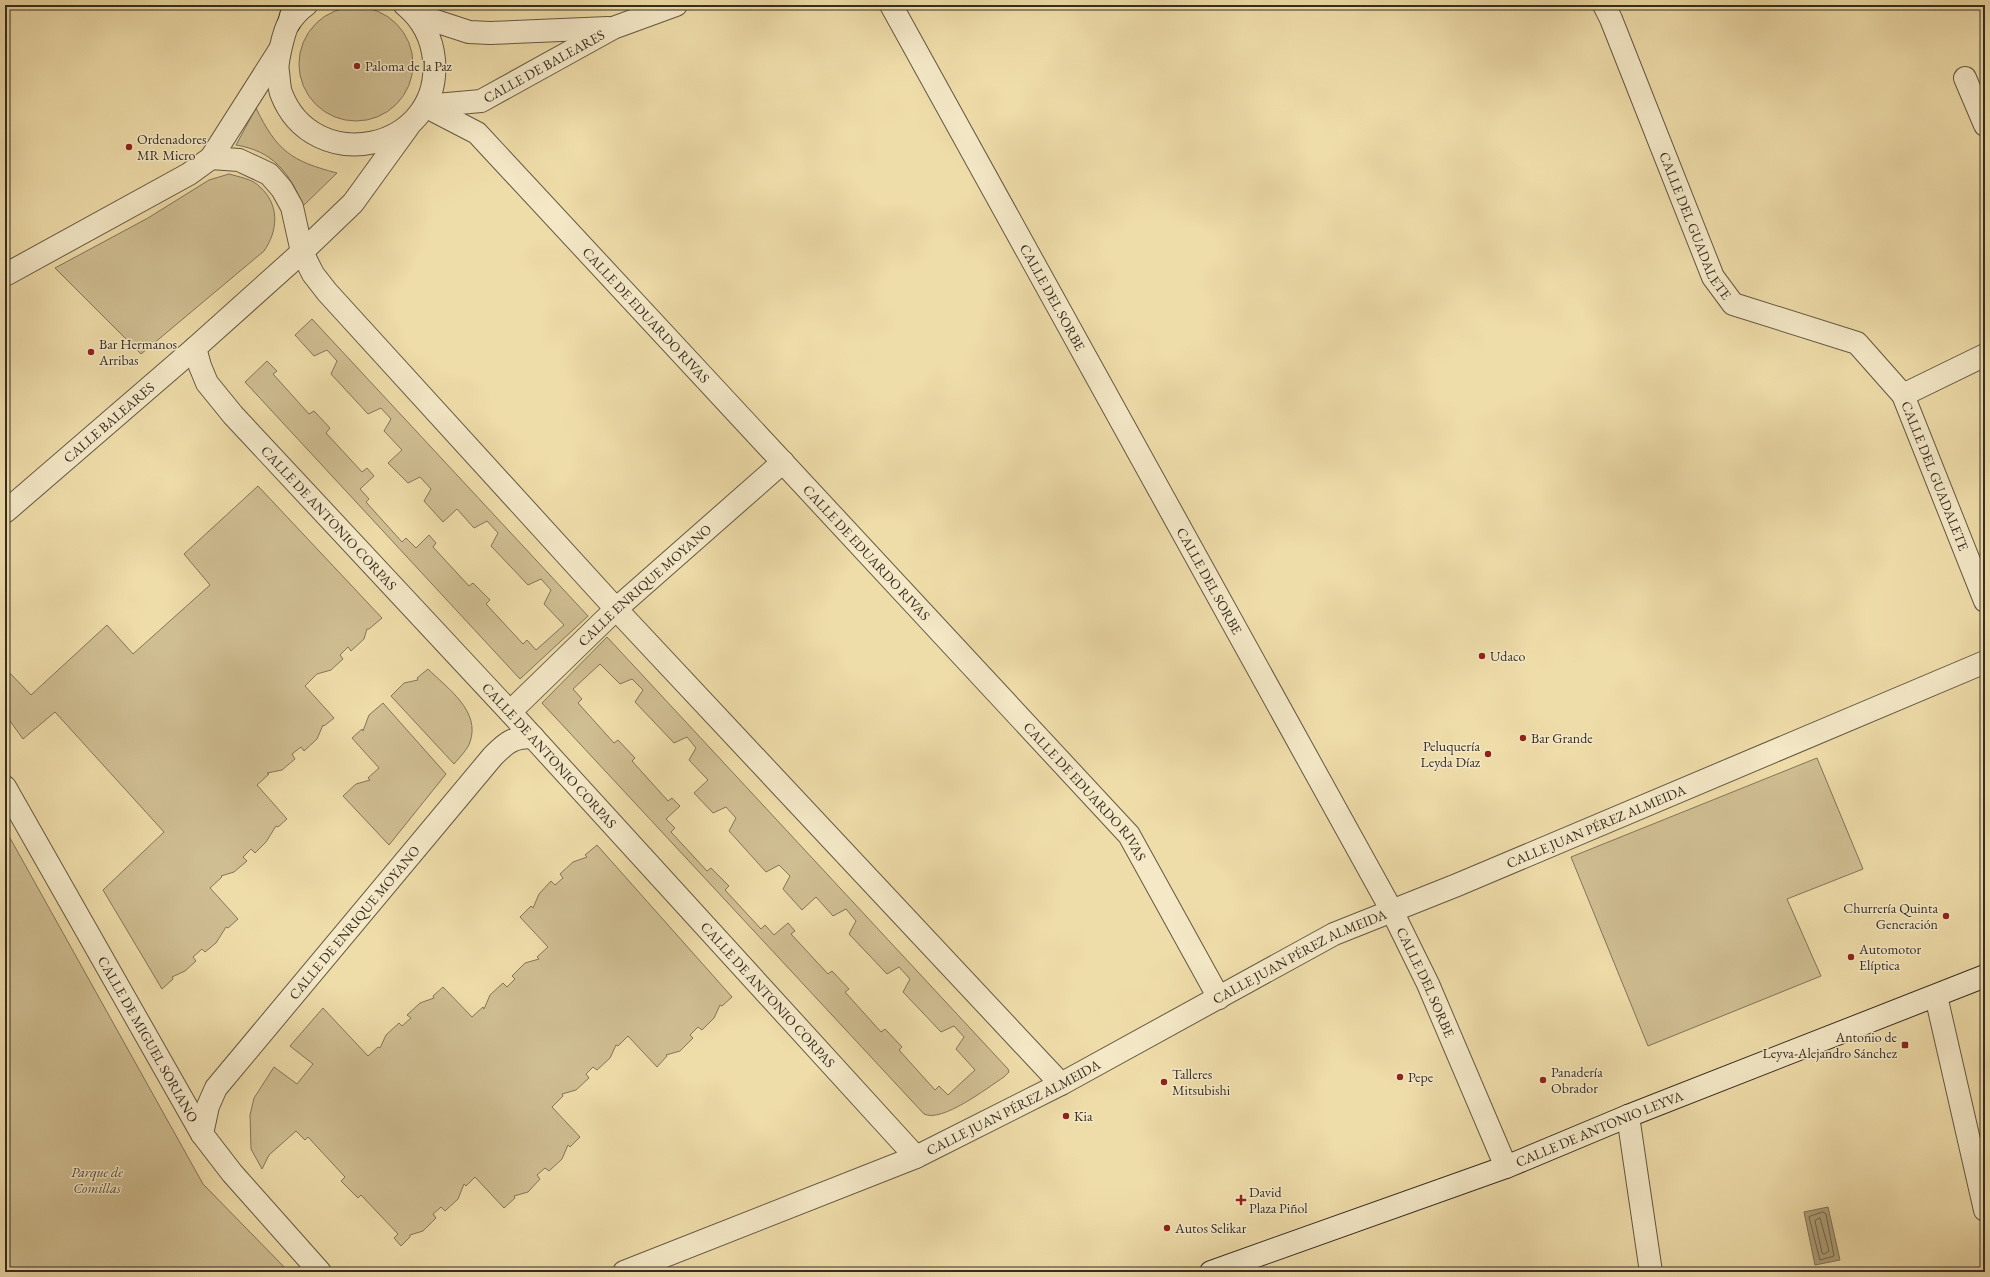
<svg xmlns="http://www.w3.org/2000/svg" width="1990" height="1277" viewBox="0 0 1990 1277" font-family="'EB Garamond',serif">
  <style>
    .green { fill: #cfbe92; stroke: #82755a; fill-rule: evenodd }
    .water { fill: #afa07b; stroke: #7f7257 }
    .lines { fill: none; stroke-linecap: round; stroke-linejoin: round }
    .shore { stroke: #72664e; stroke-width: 1 }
    .street-casing { stroke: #645843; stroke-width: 24 }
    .secondary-casing { stroke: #362c21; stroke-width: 24 }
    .street { stroke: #f4e8c7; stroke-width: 22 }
    .secondary { stroke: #f4e8c7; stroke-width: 22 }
    .poi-dot { fill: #8f2418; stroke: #f4e8c7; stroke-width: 1.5 }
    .labels { text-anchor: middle; stroke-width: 3; stroke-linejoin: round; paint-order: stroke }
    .poi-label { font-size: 14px; fill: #362c21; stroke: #f4e8c7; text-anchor: start }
    .street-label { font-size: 14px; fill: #362c21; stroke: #f4e8c7 }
    .park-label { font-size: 14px; font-style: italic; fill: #554938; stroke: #f4e8c7 }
  </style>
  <rect width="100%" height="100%" fill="#eedca9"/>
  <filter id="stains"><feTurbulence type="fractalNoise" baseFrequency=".005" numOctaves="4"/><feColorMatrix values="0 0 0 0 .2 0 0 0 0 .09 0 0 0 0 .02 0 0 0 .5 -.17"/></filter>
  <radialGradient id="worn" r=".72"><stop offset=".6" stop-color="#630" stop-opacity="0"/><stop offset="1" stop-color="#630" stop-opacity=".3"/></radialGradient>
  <g class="green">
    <circle cx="356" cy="64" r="57"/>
    <path d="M 256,108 C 277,151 291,161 337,173 L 303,206 C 290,173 273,151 236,145 Z"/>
    <path d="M 229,174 C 239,177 253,179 260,187 C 280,205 278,231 264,251 L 141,354 L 55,268 L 148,218 L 209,180 Z"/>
    <polygon points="312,319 588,616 520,679 245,382 267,361 277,371 273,374 309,414 314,411 330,428 326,433 362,472 367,468 374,476 360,489 369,499 366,502 402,542 406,538 416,548 429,535 436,543 433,547 469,586 473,583 490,600 486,604 523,644 527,640 536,650 564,625 544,604 551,590 541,579 528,585 491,546 498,533 487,521 474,528 457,509 443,522 424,501 431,489 420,477 408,483 388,463 402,450 384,431 391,419 381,408 368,414 331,374 337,361 327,350 314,356 295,335"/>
    <polygon points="258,486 382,618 369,629 367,629 364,639 351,651 348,647 340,655 343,659 331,670 317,674 305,686 334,718 324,726 323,725 317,739 304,751 301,747 292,754 295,759 282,770 267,773 269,774 257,785 287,819 278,827 276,826 266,842 255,853 251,849 243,857 247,861 234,872 221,876 222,877 210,888 238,919 228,928 226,927 216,943 205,952 202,949 193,957 196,961 185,971 172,977 173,979 162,989 103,890 164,832 55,712 23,739 5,714 5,668 31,695 107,625 133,654 210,585 184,554"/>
    <path d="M 607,637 L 1008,1069 L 1009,1072 L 1004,1077 C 987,1088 942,1123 924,1114 L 542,703 ZM 600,664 L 620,684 L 632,679 L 643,690 L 635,702 L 674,743 L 687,737 L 696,748 L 689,760 L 708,780 L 694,793 L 713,813 L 726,807 L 736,818 L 729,831 L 766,872 L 779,865 L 790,876 L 783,889 L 802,910 L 816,897 L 833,916 L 846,909 L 856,921 L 849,934 L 887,974 L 899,967 L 910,979 L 903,992 L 941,1032 L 954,1026 L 964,1037 L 956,1049 L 975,1070 L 948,1095 L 939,1086 L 935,1090 L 899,1050 L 902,1047 L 885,1029 L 881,1032 L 845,992 L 849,989 L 832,971 L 828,974 L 791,934 L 795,931 L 788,923 L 774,935 L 765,925 L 761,929 L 725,890 L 729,886 L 711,868 L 707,871 L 671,832 L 675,828 L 666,819 L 680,806 L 672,798 L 668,801 L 632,761 L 635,758 L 618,740 L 614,743 L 578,703 L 582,699 L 573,689 Z"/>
    <path d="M 428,669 C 447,688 481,711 470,742 C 468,749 459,758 454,764 L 391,696 L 404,683 L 418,680 L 417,678 Z"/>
    <polygon points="383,703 446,774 389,845 343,796 356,784 370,780 368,778 379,768 352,738 362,729 363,731 369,715"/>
    <polygon points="1817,758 1863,869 1787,899 1821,976 1648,1046 1571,857"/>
    <polygon points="5,829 203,1184 289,1272 5,1272"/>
    <polygon points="597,845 732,997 722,1006 720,1005 714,1018 702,1030 698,1027 690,1035 693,1038 680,1051 666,1055 667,1056 657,1067 628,1036 618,1046 616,1045 610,1058 597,1070 593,1067 586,1074 589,1078 576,1090 562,1094 563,1096 552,1107 580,1137 570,1147 568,1145 562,1159 549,1171 545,1168 537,1175 540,1179 528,1192 514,1196 515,1198 504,1208 475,1177 466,1186 464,1184 458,1199 445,1211 441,1207 433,1214 436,1218 423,1231 410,1235 410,1237 401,1246 394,1238 398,1234 361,1195 358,1198 341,1181 345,1177 308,1137 305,1140 296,1131 269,1155 262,1169 251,1149 250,1115 254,1098 274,1067 297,1084 313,1064 290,1046 323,1008 368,1056 378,1047 380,1048 386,1035 399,1023 402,1026 411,1018 407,1015 420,1003 434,998 433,996 443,987 472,1017 483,1007 484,1009 490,995 503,983 507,987 515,979 512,976 525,963 539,959 537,957 548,947 520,917 531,906 533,908 539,894 551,881 555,885 563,878 560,874 573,862 587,857 585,855"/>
  </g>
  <polygon class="water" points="1828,1207 1840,1260 1815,1265 1804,1212"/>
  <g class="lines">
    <g class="shore">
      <polygon points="1823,1212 1826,1214 1834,1256 1820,1260 1809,1217"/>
      <polygon points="1820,1218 1829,1251 1824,1254 1822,1253 1815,1221"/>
    </g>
    <g class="street-casing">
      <g id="street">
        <path d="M 306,5 C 300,9 293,17 289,23 C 284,30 276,64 278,72 C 279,79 279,87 281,93 C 313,178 442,151 434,60 C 432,38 422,19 405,5"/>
        <path id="s1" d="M 891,5 L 1392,911 L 1428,984 L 1506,1167"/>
        <path id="s2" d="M 1604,5 L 1611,19 L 1713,277 L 1733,304 L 1857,343 L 1903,395 L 1985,601"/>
        <polyline points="417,15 469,32 490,33 608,28"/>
        <polyline points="1965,78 1985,125"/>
        <path id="s3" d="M 425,106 L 477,133 L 1129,835 L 1219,998"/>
        <path id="s4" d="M 425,106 L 481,101 L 613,28 L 676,5"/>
        <polyline points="211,158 239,160 269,174 282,189 292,207 302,252 313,274 327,292 616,609 1061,1084"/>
        <polyline points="5,275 189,174 211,158 279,51"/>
        <path id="s5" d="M 195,348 L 200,366 L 207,383 L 233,415 L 510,712 L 916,1157"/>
        <polyline points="1903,395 1985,355"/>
        <path id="s6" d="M 5,512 L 195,348 L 302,252 L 353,203 L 408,127"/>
        <path id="s7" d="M 510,712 L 616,609 L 783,462"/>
        <path id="s8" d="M 5,787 L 202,1134 L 232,1173 L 320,1272"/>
        <polyline points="1936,996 1985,1210"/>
        <polyline points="1628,1116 1651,1272"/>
        <path id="s9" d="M 202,1134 L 208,1106 L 216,1088 L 493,756 C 507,742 513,737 533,737"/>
        <path id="s10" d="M 624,1272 L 916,1157 L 1061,1084 L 1334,934 L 1457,885 L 1985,662"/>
      </g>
    </g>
    <g class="secondary-casing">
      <g id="secondary">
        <polyline points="289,23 294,5"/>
        <path id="s11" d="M 1211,1272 L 1506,1167 L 1628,1116 L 1985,976"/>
      </g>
    </g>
    <use href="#street" class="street"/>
    <use href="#secondary" class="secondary"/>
  </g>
  <g class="poi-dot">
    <circle cx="357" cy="66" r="4"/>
    <circle cx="129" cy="147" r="4"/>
    <circle cx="91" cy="352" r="4"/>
    <circle cx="1482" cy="656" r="4"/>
    <circle cx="1523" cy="738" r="4"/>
    <circle cx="1488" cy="754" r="4"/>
    <circle cx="1946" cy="916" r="4"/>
    <circle cx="1851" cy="957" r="4"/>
    <rect x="1901" y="1041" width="8" height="8" rx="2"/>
    <circle cx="1400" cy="1077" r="4"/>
    <circle cx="1543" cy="1080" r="4"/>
    <circle cx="1164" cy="1082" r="4"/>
    <circle cx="1066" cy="1116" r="4"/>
    <path d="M1239 1194h4v4h4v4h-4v4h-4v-4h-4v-4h4z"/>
    <circle cx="1167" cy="1228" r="4"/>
  </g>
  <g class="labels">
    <g class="poi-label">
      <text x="365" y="71">Paloma de la Paz</text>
      <text x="137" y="144">Ordenadores<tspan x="137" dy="16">MR Micro</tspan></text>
      <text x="99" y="349">Bar Hermanos<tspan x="99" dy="16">Arribas</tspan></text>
      <text x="1490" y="661">Udaco</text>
      <text x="1531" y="743">Bar Grande</text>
      <text x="1480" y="751" text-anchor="end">Peluquería<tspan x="1480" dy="16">Leyda Díaz</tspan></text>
      <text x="1938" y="913" text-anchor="end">Churrería Quinta<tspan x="1938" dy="16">Generación</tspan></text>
      <text x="1859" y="954">Automotor<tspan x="1859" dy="16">Elíptica</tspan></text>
      <text x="1897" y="1042" text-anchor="end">Antonio de<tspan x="1897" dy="16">Leyva-Alejandro Sánchez</tspan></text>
      <text x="1551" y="1077">Panadería<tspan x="1551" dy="16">Obrador</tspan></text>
      <text x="1172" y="1079">Talleres<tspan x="1172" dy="16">Mitsubishi</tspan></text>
      <text x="1408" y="1082">Pepe</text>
      <text x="1074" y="1121">Kia</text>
      <text x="1249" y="1197">David<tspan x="1249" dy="16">Plaza Piñol</tspan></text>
      <text x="1175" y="1233">Autos Selikar</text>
    </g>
    <g class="street-label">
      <text dy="5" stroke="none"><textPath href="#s4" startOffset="128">CALLE DE BALEARES</textPath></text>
      <text dy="5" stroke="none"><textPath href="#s2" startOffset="239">CALLE DEL GUADALETE</textPath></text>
      <text dy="5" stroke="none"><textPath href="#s1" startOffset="334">CALLE DEL SORBE</textPath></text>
      <text dy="5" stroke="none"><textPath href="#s3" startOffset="307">CALLE DE EDUARDO RIVAS</textPath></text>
      <text dy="5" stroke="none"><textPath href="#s6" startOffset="137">CALLE BALEARES</textPath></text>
      <text dy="5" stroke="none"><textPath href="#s2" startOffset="613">CALLE DEL GUADALETE</textPath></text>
      <text dy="5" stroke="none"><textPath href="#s5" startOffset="219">CALLE DE ANTONIO CORPAS</textPath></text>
      <text dy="5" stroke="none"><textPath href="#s3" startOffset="631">CALLE DE EDUARDO RIVAS</textPath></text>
      <text dy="5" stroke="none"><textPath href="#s1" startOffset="658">CALLE DEL SORBE</textPath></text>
      <text dy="5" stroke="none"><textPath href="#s7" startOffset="185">CALLE ENRIQUE MOYANO</textPath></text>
      <text dy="5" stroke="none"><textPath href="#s5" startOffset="543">CALLE DE ANTONIO CORPAS</textPath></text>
      <text dy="5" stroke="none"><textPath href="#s3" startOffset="955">CALLE DE EDUARDO RIVAS</textPath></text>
      <text dy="5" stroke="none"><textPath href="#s10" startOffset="1071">CALLE JUAN PÉREZ ALMEIDA</textPath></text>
      <text dy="5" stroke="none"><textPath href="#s9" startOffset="264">CALLE DE ENRIQUE MOYANO</textPath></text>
      <text dy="5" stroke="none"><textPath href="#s10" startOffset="747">CALLE JUAN PÉREZ ALMEIDA</textPath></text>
      <text dy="5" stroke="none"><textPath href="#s1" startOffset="1114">CALLE DEL SORBE</textPath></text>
      <text dy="5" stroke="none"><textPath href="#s5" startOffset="867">CALLE DE ANTONIO CORPAS</textPath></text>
      <text dy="5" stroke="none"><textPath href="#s8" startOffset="290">CALLE DE MIGUEL SORIANO</textPath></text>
      <text dy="5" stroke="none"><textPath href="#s10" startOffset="423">CALLE JUAN PÉREZ ALMEIDA</textPath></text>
      <text dy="5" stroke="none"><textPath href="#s11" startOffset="414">CALLE DE ANTONIO LEYVA</textPath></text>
    </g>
    <g class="park-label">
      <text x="97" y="1177">Parque de<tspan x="97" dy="16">Comillas</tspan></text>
    </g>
  </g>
  <rect width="1990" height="1277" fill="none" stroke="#eedca9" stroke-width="20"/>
  <rect x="6" y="6" width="1978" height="1265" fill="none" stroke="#362c21" stroke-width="2"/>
  <rect x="10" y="10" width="1970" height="1257" fill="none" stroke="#362c21"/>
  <rect width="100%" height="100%" filter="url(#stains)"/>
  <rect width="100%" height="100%" fill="url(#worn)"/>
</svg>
